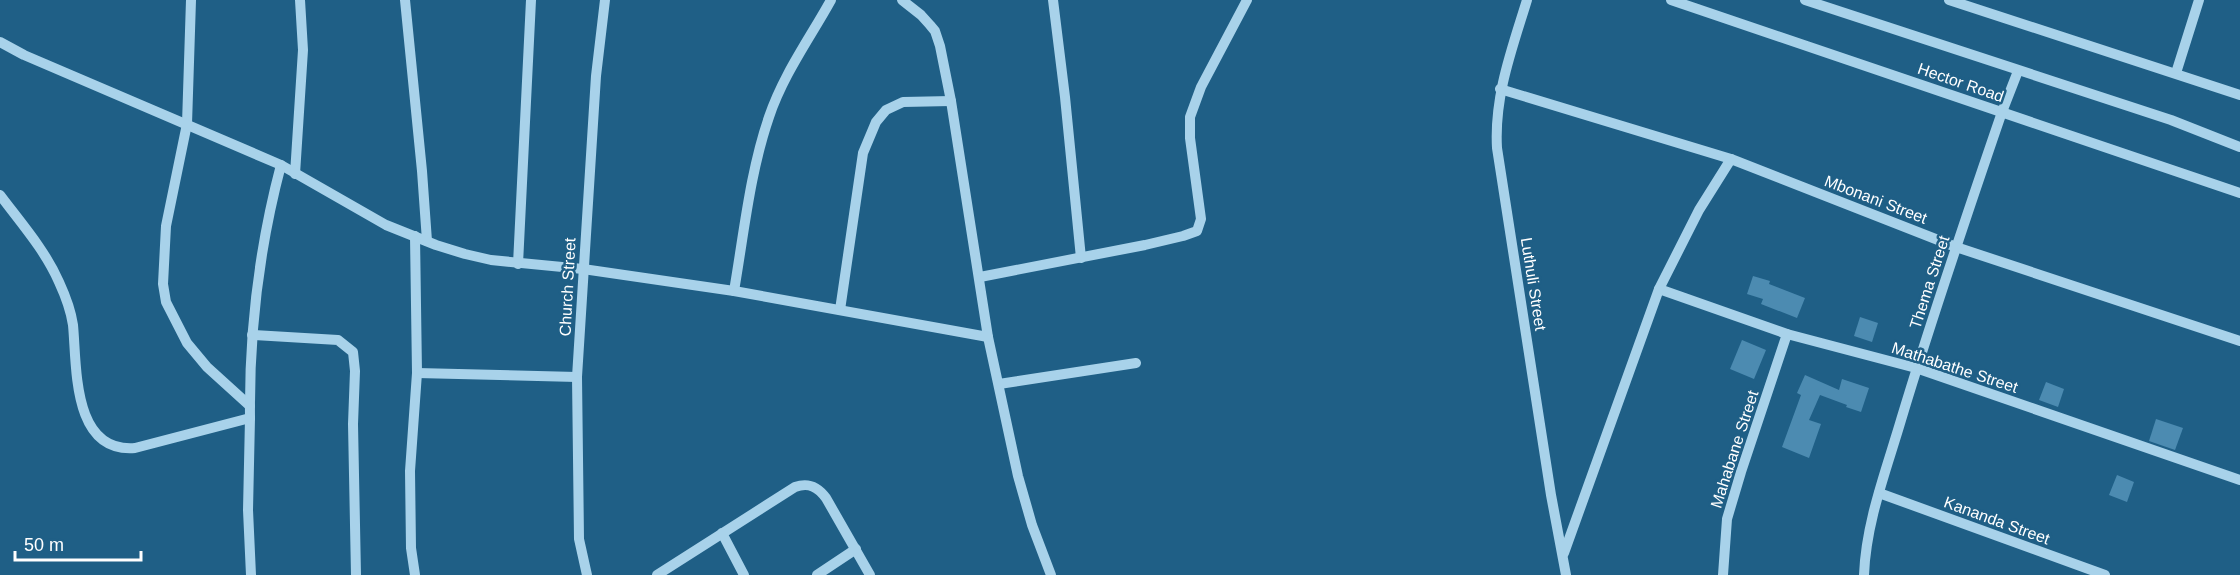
<svg xmlns="http://www.w3.org/2000/svg" width="2240" height="575" viewBox="0 0 2240 575" font-family="Arial,sans-serif">
  <style>
    .building { fill: #4c8bb1 }
    .lines { fill: none; stroke-linecap: round; stroke-linejoin: round }
    .minor { stroke: #a8d2ea; stroke-width: 10 }
    .labels { text-anchor: middle; stroke-width: 5; stroke-linejoin: round; paint-order: stroke }
    .street-label { font-size: 16px; fill: #fff; stroke: #1f5f86 }
  </style>
  <rect width="100%" height="100%" fill="#1f5f86"/>
  <g class="building">
    <polygon points="1753,276 1770,281 1769,284 1805,298 1797,318 1761,304 1763,299 1747,294"/>
    <polygon points="1860,317 1878,323 1872,342 1854,336"/>
    <polygon points="1742,340 1766,350 1754,379 1730,369"/>
    <polygon points="1805,375 1839,390 1842,379 1869,388 1861,412 1846,407 1847,405 1820,395 1809,420 1821,424 1809,458 1782,447 1801,395 1797,393"/>
    <polygon points="2046,382 2064,389 2058,407 2039,400"/>
    <polygon points="2156,419 2183,428 2175,450 2149,441"/>
    <polygon points="2117,475 2134,482 2127,502 2109,495"/>
  </g>
  <g class="lines">
    <g class="minor">
      <polyline points="191,0 187,124 166,226 163,284 166,302 187,343 207,367 250,406"/>
      <polyline points="405,0 422,171 427,241"/>
      <polyline points="902,0 921,15 930,25 935,31 940,46 951,101 988,337 1018,476 1032,525 1051,575"/>
      <polyline points="1053,0 1065,97 1081,258"/>
      <path d="M 1527,0 C 1512,49 1494,96 1497,148 L 1551,495 L 1566,575"/>
      <polyline points="1671,0 2240,193"/>
      <polyline points="1805,0 2171,120 2240,147"/>
      <polyline points="1949,0 2240,95"/>
      <polyline points="0,42 24,55 281,165 386,225 436,245 465,254 491,260 583,269 734,291 988,337"/>
      <polyline points="2176,73 2199,0"/>
      <polyline points="1500,89 1731,159 1956,247 2240,341"/>
      <polyline points="295,174 303,50 300,0"/>
      <path d="M 0,195 C 21,223 45,250 59,282 C 65,295 71,311 73,325 C 77,367 72,453 135,448 L 250,418 C 249,332 259,248 281,165"/>
      <polyline points="518,264 531,0"/>
      <polyline points="980,277 1145,245 1183,236 1197,231 1201,219 1190,138 1190,117 1201,87 1247,0"/>
      <polyline points="1659,289 1787,334 1916,368 2240,480"/>
      <path d="M 734,291 C 744,233 750,172 769,117 C 783,75 810,38 831,0"/>
      <polyline points="840,310 863,153 876,122 886,110 903,102 951,101"/>
      <polyline points="252,335 338,340 353,352 355,371 353,424 356,575"/>
      <polyline points="417,373 577,377"/>
      <polyline points="999,384 1136,363"/>
      <polyline points="250,418 248,510 251,575"/>
      <polyline points="1879,493 2105,575"/>
      <polyline points="722,533 744,575"/>
      <polyline points="1564,553 1659,289 1699,210 1731,159"/>
      <polyline points="415,575 411,548 410,471 417,373 415,236"/>
      <polyline points="587,575 579,539 577,377 596,76 605,0"/>
      <path d="M 657,575 L 795,487 C 809,482 818,487 826,498 L 870,575"/>
      <polyline points="817,575 856,549"/>
      <polyline points="1723,575 1727,519 1741,472 1787,334"/>
      <path d="M 1864,575 C 1866,522 1886,471 1901,420 C 1932,317 1967,214 2002,112 L 2018,71"/>
    </g>
  </g>
  <g class="labels">
    <g class="street-label">
      <text transform="translate(1961 82) rotate(19)" y="6">Hector Road</text>
      <text transform="translate(1876 199) rotate(21)" y="6">Mbonani Street</text>
      <text transform="translate(1929 282) rotate(-72)" y="6">Thema Street</text>
      <text transform="translate(1534 284) rotate(81)" y="6">Luthuli Street</text>
      <text transform="translate(567 287) rotate(-87)" y="6">Church Street</text>
      <text transform="translate(1955 367) rotate(18)" y="6">Mathabathe Street</text>
      <text transform="translate(1734 449) rotate(-72)" y="6">Mahabane Street</text>
      <text transform="translate(1997 520) rotate(20)" y="6">Kananda Street</text>
    </g>
  </g>
  <path d="M15 551v9h126v-9" fill="none" stroke="#ffffff" stroke-width="3"/>
  <text x="24" y="551" font-size="18" fill="#ffffff" stroke="#1f5f86" stroke-width="4.5" paint-order="stroke">50 m</text>
</svg>
